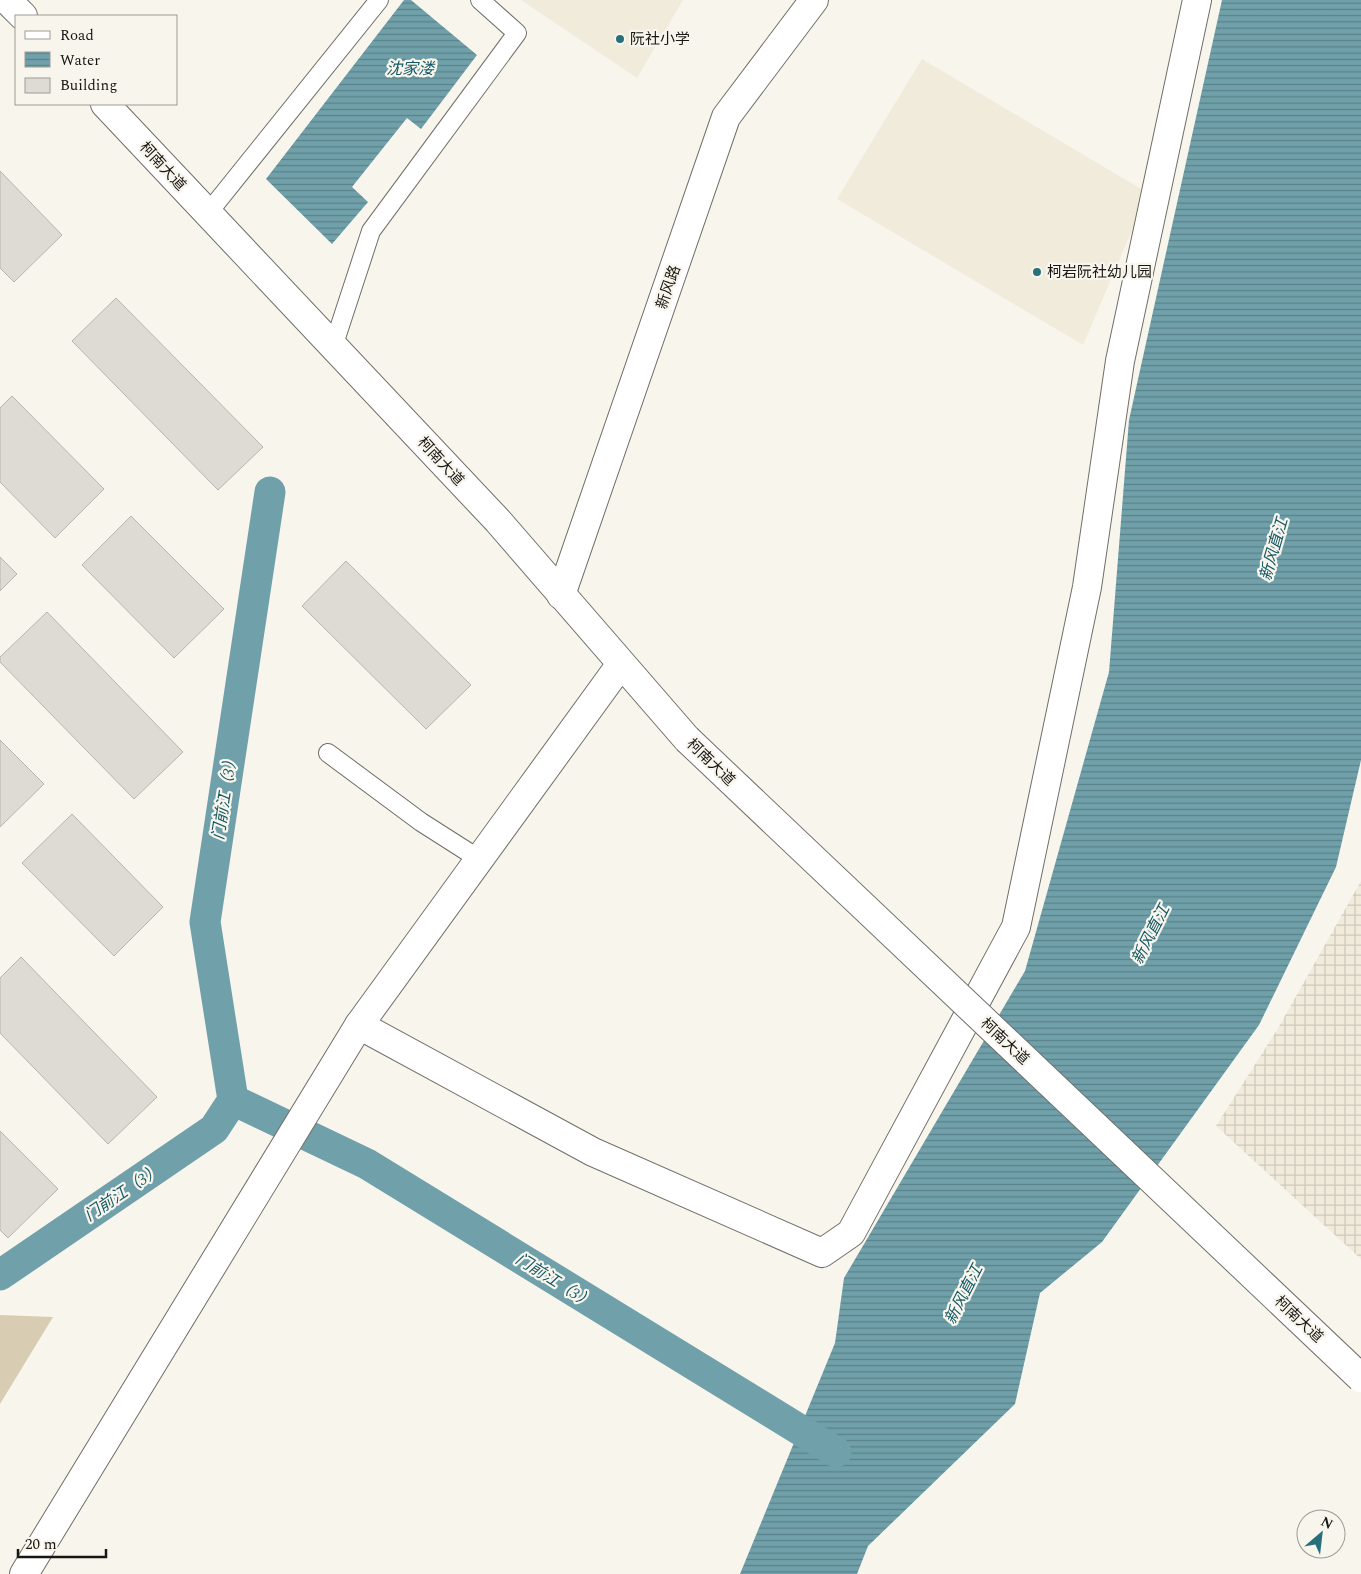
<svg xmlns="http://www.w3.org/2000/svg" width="1361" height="1574" viewBox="0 0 1361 1574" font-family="Spectral,'Noto Sans SC',serif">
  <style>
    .built { fill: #f1ebdc }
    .industrial { fill: url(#industrial-grid) }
    .green { fill: #d8cdb2 }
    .water { fill: url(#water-rules) }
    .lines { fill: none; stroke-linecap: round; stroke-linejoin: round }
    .canal { stroke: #70a0aa; stroke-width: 31 }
    .building { fill: #dedbd4; stroke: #b8b5ae }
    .lane-casing { stroke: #716e68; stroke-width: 20 }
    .street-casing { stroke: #716e68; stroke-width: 30 }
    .secondary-casing { stroke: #716e68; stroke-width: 30 }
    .lane { stroke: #fff; stroke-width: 18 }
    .street { stroke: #fff; stroke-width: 28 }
    .secondary { stroke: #fff; stroke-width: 28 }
    .secondary-bridge-casing { stroke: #716e68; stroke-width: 30; stroke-linecap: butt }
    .secondary-bridge { stroke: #fff; stroke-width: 28 }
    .poi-dot { fill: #286f7c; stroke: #f8f5ed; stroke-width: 2 }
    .labels { text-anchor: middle; stroke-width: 4.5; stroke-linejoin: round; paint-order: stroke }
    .poi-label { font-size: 15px; fill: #181714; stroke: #f8f5ed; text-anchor: start }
    .street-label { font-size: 15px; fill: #181714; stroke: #f8f5ed }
    .water-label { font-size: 16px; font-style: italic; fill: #145864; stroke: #f8f5ed }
  </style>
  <defs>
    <pattern id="industrial-grid" width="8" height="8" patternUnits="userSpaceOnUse" patternTransform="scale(1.25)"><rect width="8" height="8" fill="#f1ebdc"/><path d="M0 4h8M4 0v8" fill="none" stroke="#cec9bc"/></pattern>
    <pattern id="water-rules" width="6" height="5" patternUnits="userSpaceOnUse" patternTransform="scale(1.25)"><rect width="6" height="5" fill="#70a0aa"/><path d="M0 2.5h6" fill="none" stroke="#5b8189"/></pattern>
  </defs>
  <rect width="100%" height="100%" fill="#f8f5ed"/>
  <g class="built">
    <polygon points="521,0 683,0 637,78"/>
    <polygon points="922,59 1148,193 1083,345 837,199"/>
  </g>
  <polygon class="industrial" points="1361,881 1361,1259 1216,1126 1277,1030"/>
  <polygon class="green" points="0,1315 53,1317 0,1404"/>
  <g class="water">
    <polygon points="404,0 411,0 477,55 421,129 407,118 352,187 368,202 332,244 266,179"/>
    <polygon points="1222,0 1361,0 1361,760 1336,867 1259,1025 1102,1242 1040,1293 1015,1404 868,1546 857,1574 740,1574 835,1343 844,1278 1025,971 1109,672 1129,420"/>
  </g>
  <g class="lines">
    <g class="canal">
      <polyline points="233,1100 367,1164 836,1452"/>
      <polyline points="0,1275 214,1129 233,1100 205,922 270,492"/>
    </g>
  </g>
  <g class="building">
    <polygon points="0,171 62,235 14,282 0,268"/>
    <polygon points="116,298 263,447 218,490 72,341"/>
    <polygon points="12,396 104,489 55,538 0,482 0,408"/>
    <polygon points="131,516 224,609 174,658 82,565"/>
    <polygon points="0,557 17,574 0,591"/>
    <polygon points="346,561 471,685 426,729 302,606"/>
    <polygon points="47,612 183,752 134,799 0,662 0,657"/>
    <polygon points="0,740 44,784 0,827"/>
    <polygon points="72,814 163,907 114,956 22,863"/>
    <polygon points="21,957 157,1097 108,1144 0,1033 0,978"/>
    <polygon points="0,1131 58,1189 8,1238 0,1230"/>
  </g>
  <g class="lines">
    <g class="lane-casing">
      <g id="lane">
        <polyline points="208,213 379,0"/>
        <polyline points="333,347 371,231 517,33 480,0"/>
        <polyline points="328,753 421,822 479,859"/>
      </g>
    </g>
    <g class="street-casing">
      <g id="street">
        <polyline points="359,1025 593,1152 822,1253 851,1233 1016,927 1087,587 1120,361 1197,0"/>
        <polyline points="24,1574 359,1025 621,664"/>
      </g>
    </g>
    <g class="secondary-casing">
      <g id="secondary">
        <polyline points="7,0 23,16"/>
        <polyline points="105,104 498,521 687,739"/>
        <polyline points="561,595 726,117 814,0"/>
      </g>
    </g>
    <use href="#lane" class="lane"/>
    <use href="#street" class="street"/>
    <use href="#secondary" class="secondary"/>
    <g class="secondary-bridge-casing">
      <polyline id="secondary-bridge" points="687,739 1361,1378"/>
    </g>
    <use href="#secondary-bridge" class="secondary-bridge"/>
  </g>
  <g class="poi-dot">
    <circle cx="620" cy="39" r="5"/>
    <circle cx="1037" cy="272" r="5"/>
  </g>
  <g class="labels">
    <g class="poi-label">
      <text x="630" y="44">阮社小学</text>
      <text x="1047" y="277">柯岩阮社幼儿园</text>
    </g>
    <g class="street-label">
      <text transform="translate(163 166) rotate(47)" y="5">柯南大道</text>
      <text transform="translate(668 287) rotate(-71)" y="5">新风路</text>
      <text transform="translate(441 461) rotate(47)" y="5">柯南大道</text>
      <text transform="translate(711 762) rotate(44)" y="5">柯南大道</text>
      <text transform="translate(1005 1041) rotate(43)" y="5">柯南大道</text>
      <text transform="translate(1299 1319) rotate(43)" y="5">柯南大道</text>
    </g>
    <g class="water-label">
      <text x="410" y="74">沈家溇</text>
      <text transform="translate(1273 549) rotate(-74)" y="6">新风直江</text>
      <text transform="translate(224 796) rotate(-81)" y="6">门前江（3）</text>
      <text transform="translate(1150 934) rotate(-63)" y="6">新风直江</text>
      <text transform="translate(122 1192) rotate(-34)" y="6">门前江（3）</text>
      <text transform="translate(555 1280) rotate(32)" y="6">门前江（3）</text>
      <text transform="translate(963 1294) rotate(-63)" y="6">新风直江</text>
    </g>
  </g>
  <rect x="15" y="15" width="162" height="90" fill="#f8f5ed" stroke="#9e9c96"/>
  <rect x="25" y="31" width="25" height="8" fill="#ffffff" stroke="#9e9c96"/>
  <text x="60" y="40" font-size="15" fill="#181714">Road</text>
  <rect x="25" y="52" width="25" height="15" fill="url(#water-rules)" stroke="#9e9c96"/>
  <text x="60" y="65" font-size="15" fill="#181714">Water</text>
  <rect x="25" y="78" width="25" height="15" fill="#dedbd4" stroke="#9e9c96"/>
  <text x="60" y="90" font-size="15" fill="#181714">Building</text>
  <g transform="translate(1321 1534) rotate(28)"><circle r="24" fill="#f8f5ed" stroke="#9e9c96"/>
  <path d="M0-4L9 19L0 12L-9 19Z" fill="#286f7c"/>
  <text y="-8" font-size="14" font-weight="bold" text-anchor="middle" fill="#181714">N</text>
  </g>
  <path d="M18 1549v8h88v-8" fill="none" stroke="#181714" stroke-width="2.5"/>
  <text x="25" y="1549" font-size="15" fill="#181714" stroke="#f8f5ed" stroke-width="4" paint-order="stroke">20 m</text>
</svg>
